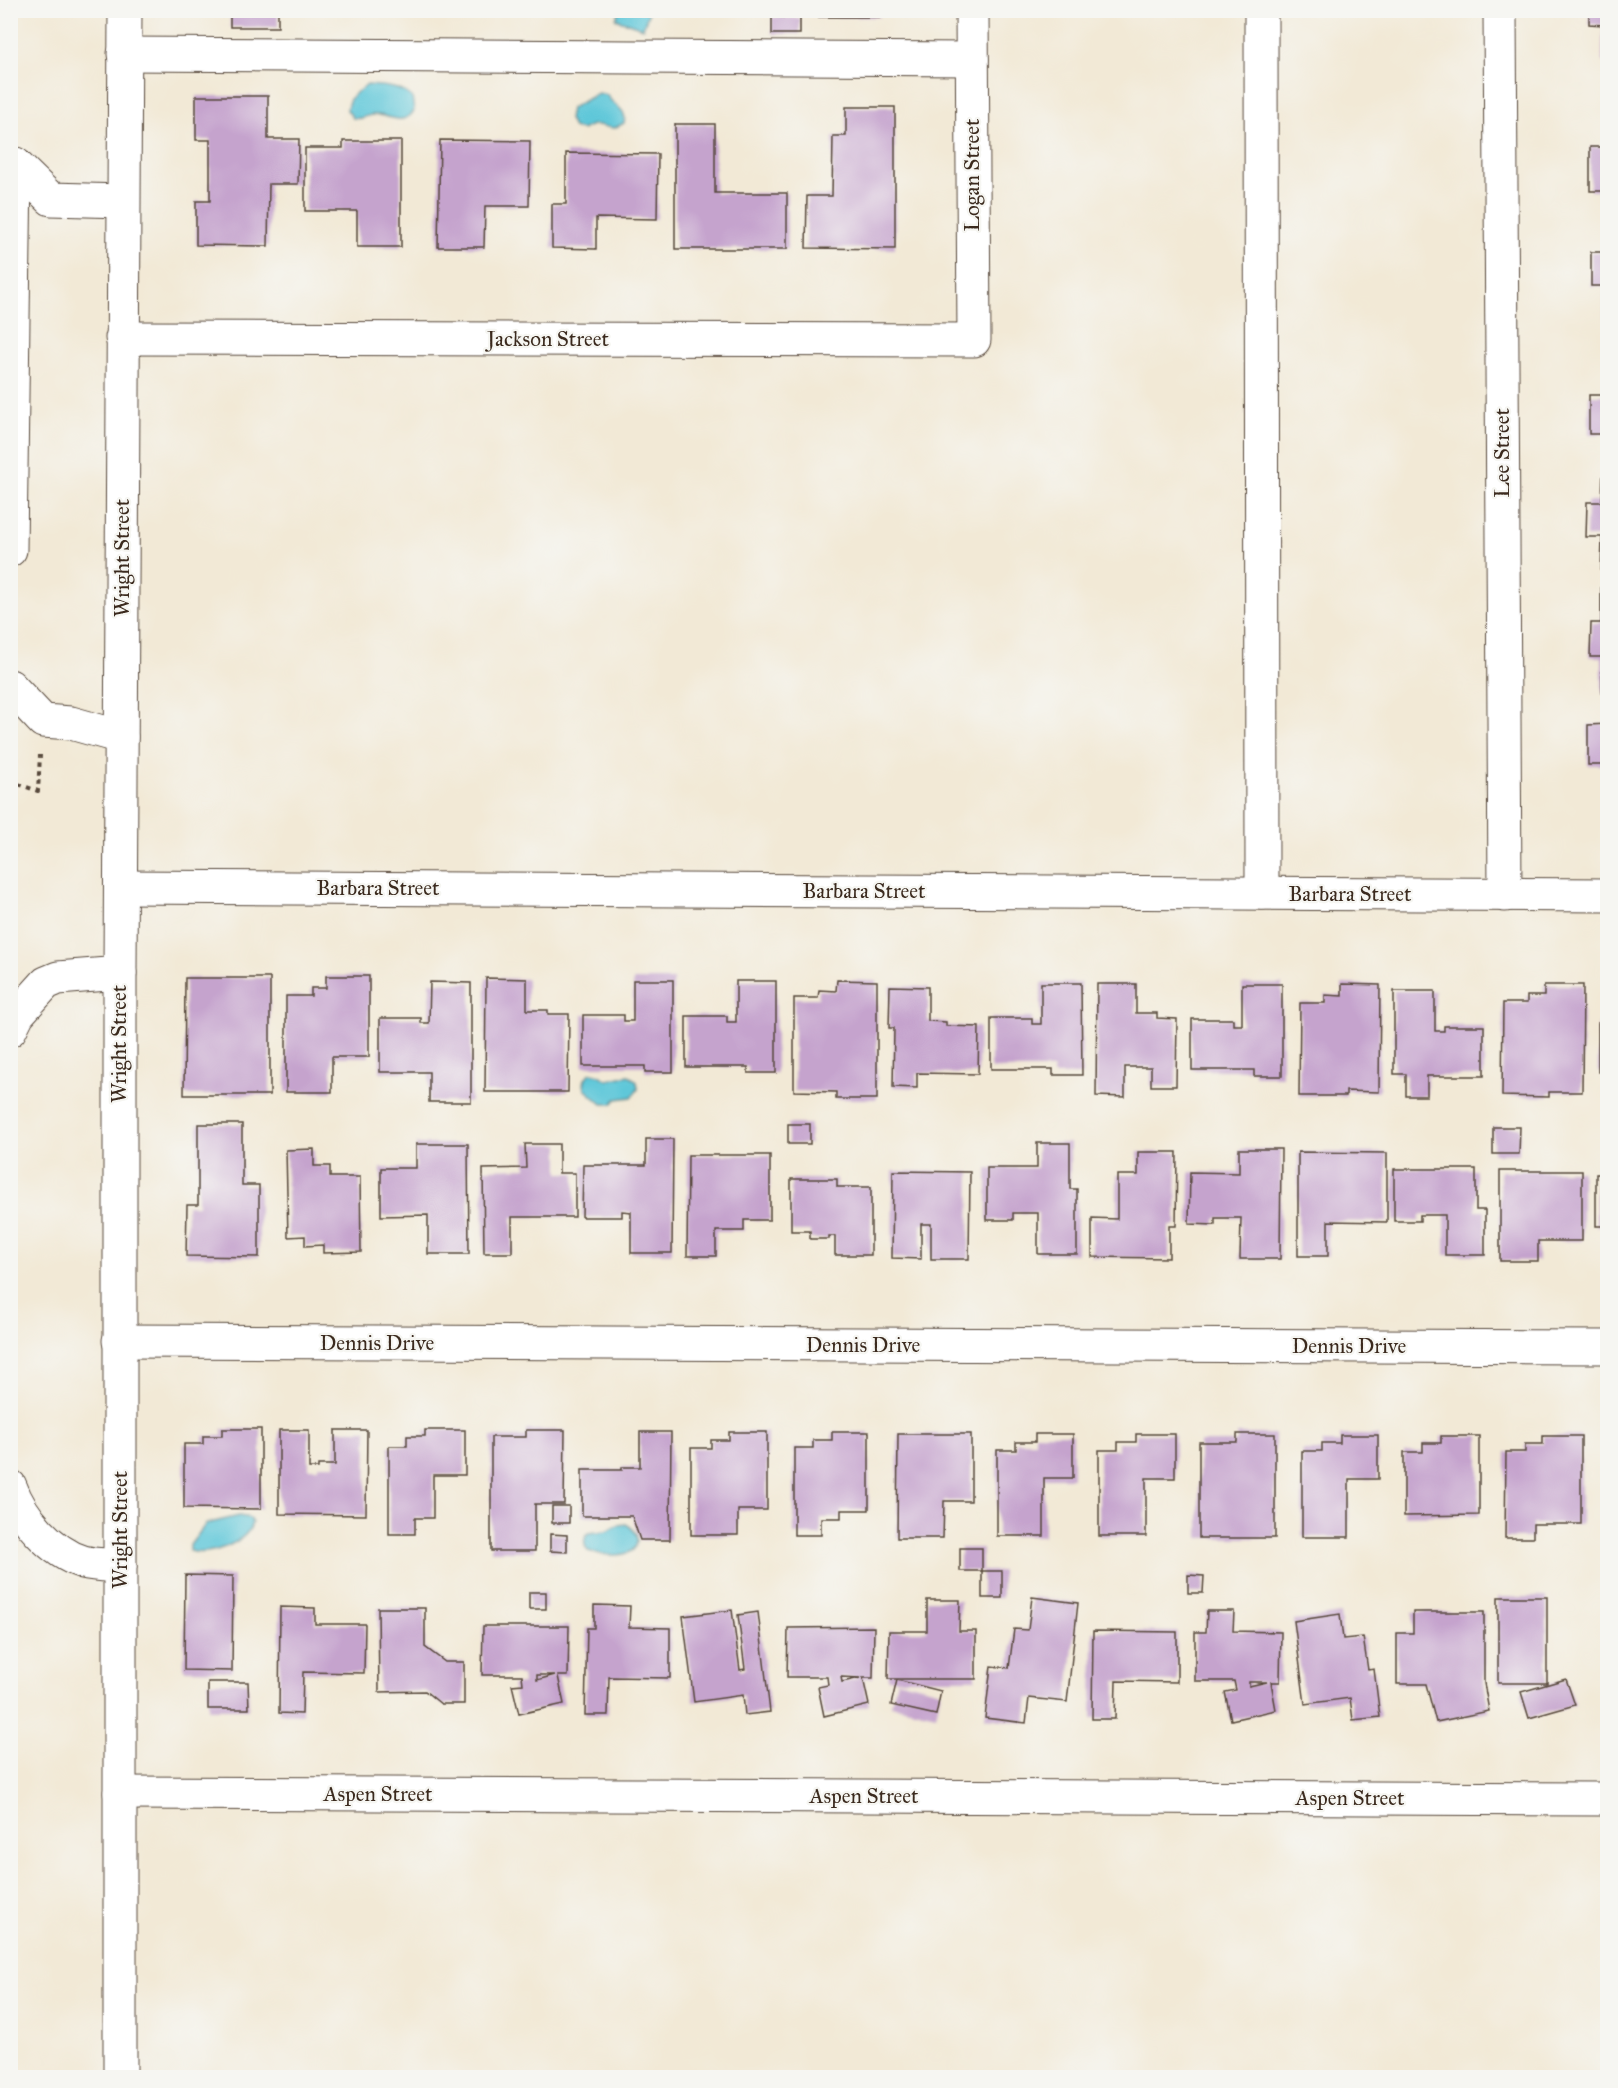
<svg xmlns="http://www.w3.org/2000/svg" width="1618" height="2088" viewBox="0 0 1618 2088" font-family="'IM FELL Great Primer',serif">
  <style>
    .water { fill: #5ec7d9; stroke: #4c787c; stroke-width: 1.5 }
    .building { fill: #c5a3cd; fill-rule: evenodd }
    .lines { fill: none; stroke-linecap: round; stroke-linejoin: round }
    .minor-casing { stroke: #56473a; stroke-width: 35 }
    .path { stroke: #56473a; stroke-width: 4; stroke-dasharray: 4.5 4.5; stroke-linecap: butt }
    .minor { stroke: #fff; stroke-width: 33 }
    .labels { text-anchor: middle; stroke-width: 4.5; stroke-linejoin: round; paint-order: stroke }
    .street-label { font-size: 21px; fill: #3b2a1e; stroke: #f6f6f2 }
  </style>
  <rect width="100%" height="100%" fill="#f6f6f2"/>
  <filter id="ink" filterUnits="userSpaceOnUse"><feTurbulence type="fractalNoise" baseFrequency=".0167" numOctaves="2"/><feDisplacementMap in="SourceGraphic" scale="12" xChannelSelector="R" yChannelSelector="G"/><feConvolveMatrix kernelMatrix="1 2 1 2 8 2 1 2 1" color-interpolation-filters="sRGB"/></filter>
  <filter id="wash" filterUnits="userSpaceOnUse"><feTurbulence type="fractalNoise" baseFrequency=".008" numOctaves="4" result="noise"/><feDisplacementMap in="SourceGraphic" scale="24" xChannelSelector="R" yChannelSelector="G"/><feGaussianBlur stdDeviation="1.35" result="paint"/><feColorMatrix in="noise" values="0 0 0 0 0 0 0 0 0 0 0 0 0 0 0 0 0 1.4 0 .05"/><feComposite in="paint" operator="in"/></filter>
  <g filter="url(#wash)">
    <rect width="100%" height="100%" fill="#f2e9d6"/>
    <g class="water">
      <polygon points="619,11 619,10 649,11 643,28 616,19"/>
      <path d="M 367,85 C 382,86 399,86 412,97 L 414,111 C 402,128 387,113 372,115 C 364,116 361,120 353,118 L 347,110 C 349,93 355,95 367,85 Z"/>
      <path d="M 598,93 L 607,95 C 613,107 628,108 624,123 L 615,128 C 598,127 598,120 582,130 L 573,128 L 569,119 L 571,108 Z"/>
      <path d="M 592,1073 L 600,1075 L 607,1080 L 629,1075 L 637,1082 L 638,1089 L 632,1097 L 616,1099 L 612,1104 L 602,1104 L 585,1089 C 583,1082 585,1075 592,1073 Z"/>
      <path d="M 239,1516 L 250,1518 L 252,1523 C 247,1543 208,1557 190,1551 L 190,1545 L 206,1524 Z"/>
      <path d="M 626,1524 C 632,1527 636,1531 637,1539 C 638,1561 602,1555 588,1551 C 584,1546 583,1539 588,1533 L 606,1531 L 618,1525 Z"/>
    </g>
    <g id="blocks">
      <g class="building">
        <rect x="230" y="10" width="48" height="17"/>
        <rect x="817" y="10" width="63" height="7"/>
        <polygon points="1589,10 1608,10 1608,62 1602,62 1603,25 1589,24"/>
        <polygon points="772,17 800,18 800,34 772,34"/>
        <polygon points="196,96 268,96 268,139 299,139 298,184 269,184 268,246 196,245 196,201 210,201 210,140 196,140"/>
        <polygon points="846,107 895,107 895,249 806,248 807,196 832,196 833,136 846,136"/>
        <polygon points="675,124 715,124 715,193 787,193 787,249 675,249"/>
        <polygon points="440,140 530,141 529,206 485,206 484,247 438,247"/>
        <polygon points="343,141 401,141 401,247 357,247 357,211 305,211 305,148 343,148"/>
        <rect x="1590" y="147" width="18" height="44"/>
        <polygon points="566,153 658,154 657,219 596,218 596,249 552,248 552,204 566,204"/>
        <polygon points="1605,214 1608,214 1608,319 1604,319 1604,286 1591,286 1591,252 1605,252"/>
        <rect x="1589" y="395" width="19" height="39"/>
        <polygon points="1603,468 1608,468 1608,574 1601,574 1602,537 1586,537 1587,502 1602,502"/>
        <polygon points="1601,586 1608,586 1608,692 1602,692 1602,657 1590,657 1591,623 1601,623"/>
        <polygon points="1608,724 1608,765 1588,765 1588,725"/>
        <polygon points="326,976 369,976 369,1057 332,1057 332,1092 286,1092 286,996 311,996 311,988 326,988"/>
        <polygon points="185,978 270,978 270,1095 184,1095"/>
        <polygon points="486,978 527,979 527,1010 548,1010 548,1014 569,1014 568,1092 485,1092"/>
        <polygon points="633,980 673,980 673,1072 645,1072 645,1066 583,1066 583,1015 624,1015 624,1021 633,1021"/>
        <polygon points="837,980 877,981 877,1099 836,1099 836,1092 794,1091 794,998 818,998 819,990 836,991"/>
        <polygon points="736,981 776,981 776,1073 748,1073 748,1067 686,1067 686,1016 727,1016 727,1022 736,1022"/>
        <polygon points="430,982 471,983 471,1102 429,1102 429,1072 380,1072 380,1018 421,1018 421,1023 429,1023"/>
        <polygon points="1041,983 1081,983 1082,1075 1053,1075 1053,1069 991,1069 991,1018 1032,1018 1032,1024 1041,1024"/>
        <polygon points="1097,984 1136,984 1136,1013 1157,1013 1157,1018 1177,1019 1176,1086 1151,1086 1151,1067 1125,1067 1125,1097 1096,1096"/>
        <polygon points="1242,984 1282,984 1282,1076 1254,1076 1254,1070 1192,1070 1192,1019 1233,1019 1233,1025 1242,1025"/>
        <polygon points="1342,984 1380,985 1379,1092 1346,1091 1346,1096 1299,1096 1300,1003 1325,1003 1325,995 1342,996"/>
        <polygon points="1544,985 1583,985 1582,1092 1549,1092 1549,1097 1502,1096 1503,1003 1527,1003 1527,996 1544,996"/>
        <polygon points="890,986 928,987 928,1021 946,1022 946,1026 979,1027 978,1074 917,1073 917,1088 893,1087 894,1028 889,1028"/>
        <polygon points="1394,991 1435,991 1435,1031 1444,1031 1444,1026 1484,1026 1484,1076 1427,1076 1427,1096 1406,1096 1406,1074 1394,1074"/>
        <polygon points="1608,1022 1608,1072 1598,1072 1598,1023"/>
        <polygon points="198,1124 242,1124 242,1185 259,1185 259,1257 186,1256 187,1205 198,1205"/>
        <rect x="788" y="1124" width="22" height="20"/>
        <polygon points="1493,1127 1520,1127 1519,1154 1493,1154"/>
        <polygon points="646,1139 673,1139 672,1253 631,1253 631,1212 622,1211 622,1217 582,1217 583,1165 646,1165"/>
        <polygon points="1037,1143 1070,1143 1070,1189 1077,1189 1077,1254 1038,1254 1038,1213 1013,1213 1013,1220 987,1220 987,1168 1037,1168"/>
        <polygon points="416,1144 468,1144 469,1254 428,1254 428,1215 381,1216 381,1168 416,1168"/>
        <polygon points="525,1144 559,1144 559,1173 575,1173 575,1217 512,1217 512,1253 484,1253 483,1169 526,1168"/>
        <polygon points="314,1149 314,1166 330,1166 330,1177 360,1177 361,1252 323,1253 323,1245 305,1246 305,1236 288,1237 286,1150"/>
        <polygon points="1239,1149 1281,1149 1280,1259 1240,1259 1241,1218 1215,1218 1215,1225 1189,1224 1190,1172 1239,1173"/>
        <polygon points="1138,1152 1177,1152 1176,1226 1169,1226 1169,1258 1092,1257 1092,1218 1117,1219 1117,1175 1138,1175"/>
        <polygon points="1298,1152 1387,1153 1387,1222 1328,1221 1328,1256 1298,1256"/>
        <polygon points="688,1155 770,1155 770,1220 744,1220 744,1231 716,1231 716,1256 687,1256"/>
        <polygon points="1394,1169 1476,1169 1476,1210 1485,1210 1485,1255 1445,1255 1445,1215 1420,1215 1420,1221 1394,1221"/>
        <polygon points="893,1171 970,1172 969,1259 931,1259 931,1224 921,1224 921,1259 892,1258"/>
        <polygon points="1500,1171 1582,1171 1582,1241 1538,1241 1538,1261 1500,1261"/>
        <rect x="1596" y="1174" width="12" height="52"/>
        <polygon points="791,1179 837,1179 837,1187 871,1187 871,1255 835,1255 835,1236 829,1236 829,1239 810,1239 810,1231 791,1231"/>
        <polygon points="222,1429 261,1429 261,1509 184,1508 184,1444 203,1444 203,1436 222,1436"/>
        <polygon points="279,1430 309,1430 309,1468 318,1468 318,1465 335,1465 335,1430 367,1430 366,1515 279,1514"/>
        <polygon points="425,1430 465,1430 465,1475 433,1475 433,1518 415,1518 415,1534 389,1534 389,1446 407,1446 407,1436 425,1436"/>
        <polygon points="526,1430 565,1430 564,1504 535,1504 535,1551 491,1551 491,1437 526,1437"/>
        <polygon points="640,1432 671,1432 670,1540 640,1540 632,1516 582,1516 582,1470 622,1470 622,1467 640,1467"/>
        <polygon points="729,1432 767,1432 767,1510 738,1510 738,1535 691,1535 691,1448 711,1448 711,1440 729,1440"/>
        <polygon points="832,1432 869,1432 869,1510 841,1510 841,1518 821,1518 821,1535 794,1535 794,1448 813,1448 813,1440 832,1440"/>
        <polygon points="898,1434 971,1434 971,1501 944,1501 943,1538 897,1538"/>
        <polygon points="1035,1434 1073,1434 1073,1478 1044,1478 1044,1536 997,1536 997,1450 1016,1450 1016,1442 1035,1442"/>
        <polygon points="1136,1434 1175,1434 1175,1478 1146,1478 1146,1536 1099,1536 1099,1450 1118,1450 1118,1442 1136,1442"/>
        <polygon points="1237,1434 1275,1434 1275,1538 1199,1538 1199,1442 1237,1442"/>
        <polygon points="1340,1435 1378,1435 1378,1479 1349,1479 1349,1537 1302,1537 1302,1451 1322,1451 1322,1443 1340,1443"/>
        <polygon points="1441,1436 1479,1436 1479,1515 1404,1516 1404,1452 1423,1452 1423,1443 1441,1443"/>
        <polygon points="1543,1436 1581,1436 1581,1524 1533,1524 1533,1538 1505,1538 1506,1452 1525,1452 1525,1444 1543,1444"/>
        <rect x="552" y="1506" width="17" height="17"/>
        <polygon points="550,1534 567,1535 567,1552 550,1551"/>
        <rect x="960" y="1548" width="22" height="23"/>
        <rect x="982" y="1571" width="20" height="27"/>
        <polygon points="185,1575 233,1576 232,1671 184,1670"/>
        <polygon points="1188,1575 1204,1576 1203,1593 1188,1593"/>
        <rect x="529" y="1592" width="17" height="17"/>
        <polygon points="1032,1597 1078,1603 1067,1702 1029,1698 1026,1723 985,1718 991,1666 1009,1668 1014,1629 1028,1630"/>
        <rect x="1498" y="1597" width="49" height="86"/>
        <polygon points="927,1600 960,1600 959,1631 976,1631 976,1679 888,1679 889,1631 927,1631"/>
        <polygon points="594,1605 630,1606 629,1627 670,1628 670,1678 609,1677 608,1715 585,1715 587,1628 594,1628"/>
        <polygon points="280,1607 315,1608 315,1624 365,1624 364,1673 303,1672 302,1714 279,1713"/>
        <polygon points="378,1608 425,1608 425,1647 445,1662 464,1662 464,1704 441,1704 425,1691 379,1692"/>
        <polygon points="732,1610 740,1670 745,1669 738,1615 758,1612 770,1712 745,1715 743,1695 694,1702 683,1616"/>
        <path d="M 1207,1611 L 1234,1611 L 1233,1631 L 1281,1632 L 1280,1682 L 1271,1682 L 1276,1710 L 1231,1720 L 1225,1692 L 1236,1690 L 1234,1681 L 1195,1681 L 1195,1632 L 1206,1632 ZM 1249,1682 L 1267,1682 L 1249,1686 Z"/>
        <polygon points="1413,1612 1484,1612 1484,1683 1489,1711 1436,1722 1426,1684 1397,1684 1397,1633 1413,1633"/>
        <polygon points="1340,1614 1343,1639 1363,1637 1368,1670 1374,1669 1380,1717 1353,1720 1350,1698 1305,1704 1294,1621"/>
        <path d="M 483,1626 L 569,1626 L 568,1676 L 558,1676 L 564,1704 L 519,1714 L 512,1685 L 523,1684 L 522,1675 L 482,1675 ZM 537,1675 L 555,1675 L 537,1680 Z"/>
        <path d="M 874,1627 L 873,1678 L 863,1678 L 869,1705 L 824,1716 L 818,1687 L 828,1685 L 827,1677 L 787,1677 L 788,1628 ZM 841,1677 L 860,1678 L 842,1682 Z"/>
        <polygon points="1093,1631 1177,1632 1177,1682 1116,1681 1115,1719 1092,1719"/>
        <polygon points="1604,1635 1608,1635 1608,1682 1603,1682"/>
        <polygon points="1566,1679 1575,1705 1529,1718 1521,1692"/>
        <polygon points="897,1680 941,1691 936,1715 891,1705"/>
        <polygon points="208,1682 248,1682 249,1709 208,1709"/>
      </g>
    </g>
  </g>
  <g filter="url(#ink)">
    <use href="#blocks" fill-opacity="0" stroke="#56473a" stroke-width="1.5"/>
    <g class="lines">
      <g class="minor-casing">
        <g id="minor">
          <polyline points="1261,10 1262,893"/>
          <polyline points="1500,10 1505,895"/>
          <polyline points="124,54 972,59"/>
          <polyline points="10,164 15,164 51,199 123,201"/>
          <polyline points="122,338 974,340 972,10"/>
          <polyline points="10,550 15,164"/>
          <polyline points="10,686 43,721 71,723 121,737"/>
          <polyline points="121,887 1608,895"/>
          <polyline points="10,1030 18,1014 46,983 58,978 120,973"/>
          <polyline points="119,1341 1608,1347"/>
          <path d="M 10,1486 C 21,1517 51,1552 83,1562 C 95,1565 108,1565 120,1566"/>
          <polyline points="120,1793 1608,1799"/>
          <polyline points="120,2078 120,973 125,10"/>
        </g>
      </g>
      <polyline class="path" points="10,781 38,791 40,755"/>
      <use href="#minor" class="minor"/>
    </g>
  </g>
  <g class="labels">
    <g class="street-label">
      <text transform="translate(972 175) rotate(-90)" y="7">Logan Street</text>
      <text x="548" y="346">Jackson Street</text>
      <text transform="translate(1502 453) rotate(-90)" y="7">Lee Street</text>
      <text transform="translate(122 558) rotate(-90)" y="7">Wright Street</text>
      <text x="378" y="895">Barbara Street</text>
      <text x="864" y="898">Barbara Street</text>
      <text x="1350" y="901">Barbara Street</text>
      <text transform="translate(119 1044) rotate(-90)" y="7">Wright Street</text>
      <text x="377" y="1350">Dennis Drive</text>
      <text x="863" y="1352">Dennis Drive</text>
      <text x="1349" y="1353">Dennis Drive</text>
      <text transform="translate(120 1530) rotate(-90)" y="7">Wright Street</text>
      <text x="378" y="1801">Aspen Street</text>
      <text x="864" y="1803">Aspen Street</text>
      <text x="1350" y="1805">Aspen Street</text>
    </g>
  </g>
  <rect width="1618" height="2088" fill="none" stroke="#f6f6f2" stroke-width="36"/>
</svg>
